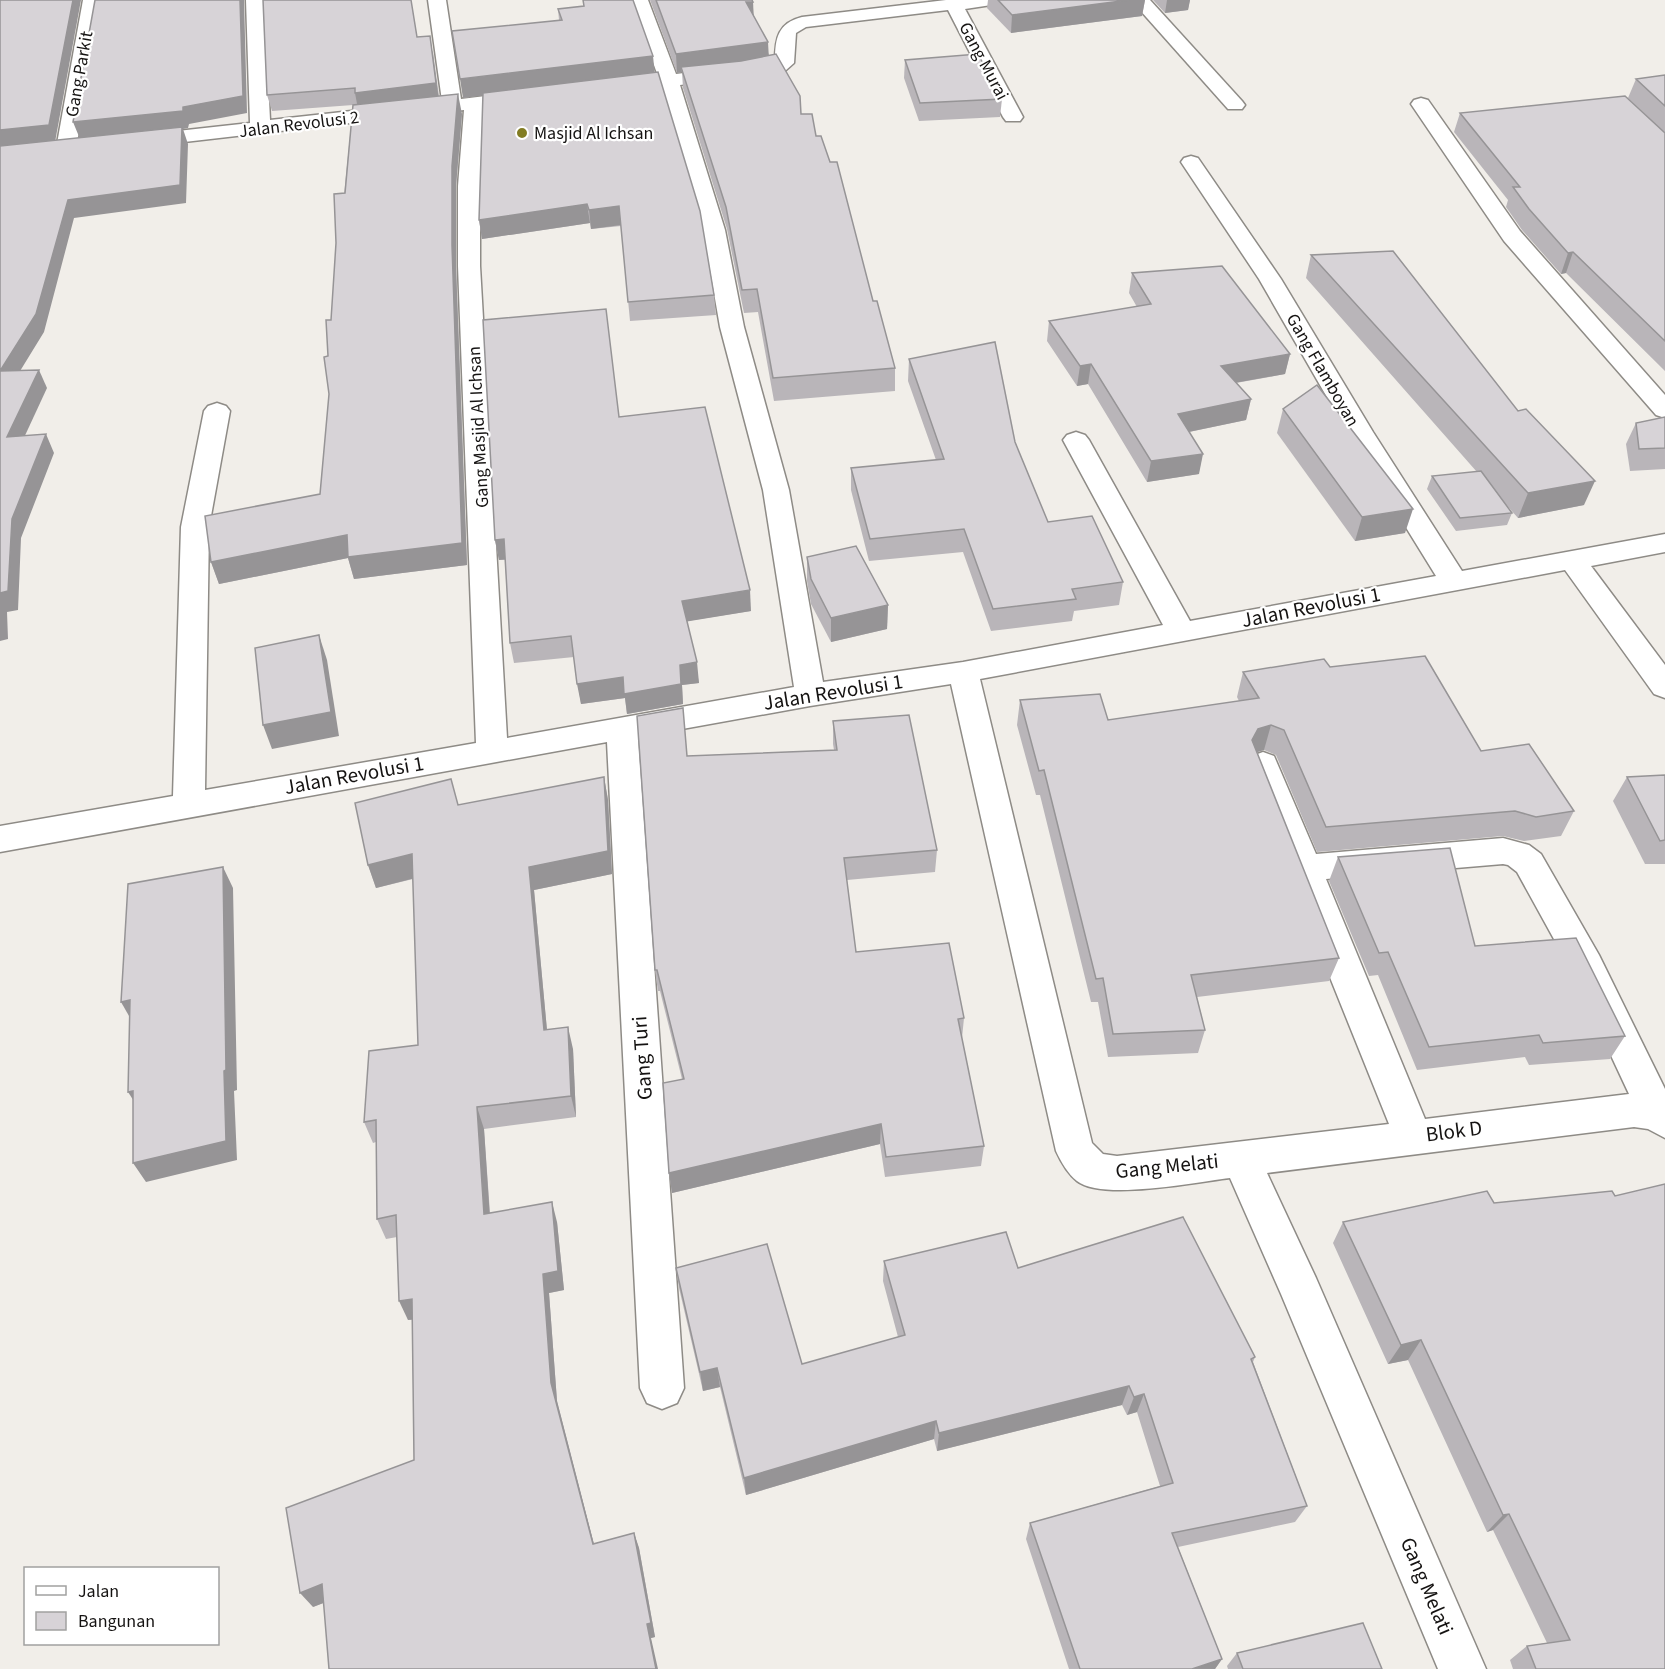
<svg xmlns="http://www.w3.org/2000/svg" width="1665" height="1669" viewBox="0 0 1665 1669" font-family="'Source Sans 3',sans-serif">
  <style>
    .lines { fill: none; stroke-linecap: round; stroke-linejoin: round }
    .minor-casing { stroke: #8e8b86; stroke-width: 3 }
    .minor { fill: #fff; fill-rule: evenodd }
    .wall { fill: #b9b5b9 }
    .shaded-wall { fill: #969496 }
    .building { fill: #d7d3d7; stroke: #969496; stroke-width: 1.5 }
    .poi-dot { fill: #827c23; stroke: #fff; stroke-width: 2 }
    .labels { text-anchor: middle; stroke-width: 4.5; stroke-linejoin: round; paint-order: stroke }
    .far-street-label { font-size: 18px; fill: #151312; stroke: #fff }
    .far-poi-label { font-size: 18px; fill: #151312; stroke: #fff; text-anchor: start }
    .street-label { font-size: 21px; fill: #151312; stroke: #fff }
  </style>
  <rect width="100%" height="100%" fill="#f1eee9"/>
  <g class="lines">
    <g class="minor-casing">
      <g id="minor">
        <polygon points="83,0 101,0 76,149 73,153 66,155 59,153 56,149"/>
        <path d="M 246,0 L 264,0 L 270,120 L 442,101 L 428,0 L 446,0 L 461,99 L 527,91 L 534,93 L 537,97 L 534,101 L 527,103 L 484,108 L 480,186 L 480,266 L 507,738 L 794,687 L 763,490 L 720,327 L 703,230 L 661,87 L 618,93 L 611,91 L 608,87 L 611,83 L 658,76 L 630,0 L 648,0 L 676,74 L 773,62 L 775,61 C 775,38 778,23 802,17 L 946,0 L 1001,0 L 998,4 L 965,9 L 1023,117 L 1020,121 L 1006,121 L 1003,117 L 948,10 L 806,27 L 796,33 L 794,63 L 785,71 L 680,85 L 725,230 L 744,327 L 789,490 L 823,682 L 963,662 L 1163,625 L 1063,440 L 1067,435 L 1076,432 L 1085,435 L 1089,440 L 1190,621 L 1436,576 L 1347,432 L 1259,279 L 1181,162 L 1184,158 L 1191,156 L 1198,158 L 1281,279 L 1373,432 L 1462,571 L 1665,534 L 1665,552 L 1591,566 L 1665,665 L 1665,698 L 1654,694 L 1565,570 L 980,679 L 1092,1143 L 1103,1154 L 1117,1156 L 1389,1124 L 1286,868 L 1247,764 L 1252,756 L 1263,752 L 1274,756 L 1316,854 L 1503,838 L 1529,845 L 1541,854 L 1599,955 L 1665,1089 L 1665,1138 L 1648,1129 L 1634,1127 L 1267,1173 L 1316,1278 L 1486,1669 L 1438,1669 L 1281,1294 L 1230,1178 C 1197,1182 1102,1201 1077,1181 C 1068,1174 1061,1162 1056,1151 L 951,684 L 810,706 L 638,737 L 684,1388 L 677,1403 L 662,1409 L 647,1403 L 640,1388 L 607,742 L 0,852 L 0,826 L 173,796 L 181,527 L 204,411 L 208,406 L 217,403 L 226,406 L 230,411 L 209,527 L 205,790 L 476,743 L 458,266 L 458,186 L 464,110 L 141,147 L 134,145 L 131,141 L 134,137 L 141,135 L 250,123 ZM 1503,864 L 1508,865 L 1517,872 L 1571,970 L 1629,1094 L 1425,1119 L 1326,879 Z"/>
        <polygon points="1131,0 1150,0 1242,101 1245,105 1242,109 1228,109"/>
        <polygon points="1421,98 1428,100 1520,231 1665,395 1665,418 1656,415 1504,241 1411,104 1414,100"/>
      </g>
    </g>
    <use href="#minor" class="minor"/>
  </g>
  <g class="wall">
    <polygon points="263,0 411,0 417,37 433,52 439,96 462,114 456,186 456,266 467,565 354,579 348,558 219,584 211,562 320,494 329,394 328,356 353,105 272,111 267,95"/>
    <polygon points="650,0 752,0 753,16 769,55 801,114 816,136 873,301 895,368 895,391 774,401 758,312 744,313 727,229 683,88 682,72 677,73"/>
    <polygon points="988,0 1145,0 1142,16 1011,33 987,8"/>
    <polygon points="1153,0 1190,0 1188,10 1165,13"/>
    <polygon points="558,9 655,73 714,295 716,315 630,321 621,226 591,229 590,223 482,239 479,220 483,95 463,98 559,20"/>
    <polygon points="905,60 1002,99 1000,117 919,121 904,78"/>
    <polygon points="1665,75 1665,133 1628,98 1636,79"/>
    <polygon points="1460,113 1665,133 1665,371 1566,273 1561,274 1522,230 1506,207 1508,200 1454,132"/>
    <polygon points="1311,255 1584,505 1518,518 1503,501 1512,513 1507,525 1456,531 1427,489 1432,476 1477,472 1306,278"/>
    <polygon points="1132,273 1290,354 1285,374 1236,383 1251,399 1246,420 1189,432 1199,474 1147,482 1088,384 1077,386 1047,341 1049,321 1137,307 1129,293"/>
    <polygon points="909,359 1015,442 1048,522 1123,582 1119,605 1074,611 1072,621 991,631 963,552 869,561 851,490 851,468 936,460 908,381"/>
    <polygon points="1283,409 1405,533 1355,541 1277,433"/>
    <polygon points="619,417 751,611 687,621 699,683 682,685 683,704 627,714 625,698 581,704 574,657 514,663 510,643 505,560 499,560 495,540"/>
    <polygon points="1665,417 1665,469 1630,471 1626,444 1636,423"/>
    <polygon points="807,557 888,605 887,629 831,642 811,604 807,581"/>
    <polygon points="1330,667 1481,751 1574,811 1561,836 1524,841 1503,836 1317,852 1276,755 1264,750 1257,752 1339,958 1329,981 1197,997 1205,1030 1198,1053 1108,1057 1098,1002 1091,1002 1040,795 1036,795 1017,725 1020,700 1108,720 1239,701 1237,697 1243,672"/>
    <polygon points="833,721 937,850 935,872 847,880 856,952 964,1018 962,1038 984,1146 981,1166 885,1177 880,1144 672,1193 669,1173 682,1079 660,991 658,991 655,970 687,756 834,750 833,744"/>
    <polygon points="1665,775 1665,864 1645,864 1613,801 1627,777"/>
    <polygon points="604,777 608,800 612,874 534,890 547,1030 573,1049 576,1117 484,1129 490,1213 557,1222 564,1290 549,1293 557,1401 594,1544 634,1533 639,1548 655,1637 651,1638 323,1603 313,1607 414,1460 412,1320 408,1320 397,1237 386,1239 377,1219 376,1142 373,1143 364,1122 418,1045 413,879 376,888 368,865 458,805"/>
    <polygon points="1338,857 1475,946 1625,1036 1610,1059 1529,1065 1525,1057 1417,1070 1378,975 1369,976 1329,881"/>
    <polygon points="1343,1222 1665,1669 1513,1669 1510,1660 1527,1646 1547,1643 1493,1530 1487,1532 1408,1360 1388,1364 1333,1243"/>
    <polygon points="884,1261 1018,1268 1255,1357 1253,1362 1307,1506 1295,1522 1178,1547 1222,1659 1215,1669 1069,1669 1026,1539 1030,1523 1160,1486 1137,1412 1127,1415 1122,1405 937,1451 934,1439 746,1495 720,1387 703,1391 679,1288 676,1268 802,1364 898,1337 883,1281"/>
    <polygon points="1237,1653 1382,1669 1228,1669 1227,1666"/>
  </g>
  <g class="shaded-wall">
    <polygon points="73,0 81,0 55,142 0,148 0,130"/>
    <polygon points="240,0 244,0 247,113 189,124 188,128 183,129 188,144 186,203 74,218 44,332 9,389 0,371 80,139 73,122 183,107"/>
    <polygon points="1129,0 1145,0 1142,16 1011,33 1012,15"/>
    <polygon points="1167,0 1190,0 1188,10 1165,13"/>
    <polygon points="746,2 753,2 754,20"/>
    <polygon points="430,36 439,100 358,109 355,93"/>
    <polygon points="768,42 769,60 681,67 682,72 677,73 676,54"/>
    <polygon points="653,56 655,75 463,98 460,79"/>
    <polygon points="458,94 462,114 456,186 456,266 467,565 354,579 348,558 219,584 211,562 347,535 452,245 452,166"/>
    <polygon points="587,204 590,223 482,239 479,220"/>
    <polygon points="619,206 621,225 591,229 589,210"/>
    <polygon points="1573,252 1566,273 1561,274 1568,253"/>
    <polygon points="1290,354 1285,374 1217,386 1221,366"/>
    <polygon points="1091,364 1088,384 1077,386 1080,366"/>
    <polygon points="39,370 47,388 16,455 7,437"/>
    <polygon points="1251,399 1246,420 1174,435 1178,414"/>
    <polygon points="46,434 54,453 21,538 18,610 7,612 8,639 0,641 0,593 12,519"/>
    <polygon points="1203,454 1199,474 1147,482 1151,461"/>
    <polygon points="1595,481 1584,505 1518,518 1528,493"/>
    <polygon points="1413,509 1405,533 1355,541 1362,517"/>
    <polygon points="504,539 508,559 499,560 495,540"/>
    <polygon points="750,590 751,611 684,622 682,601"/>
    <polygon points="888,605 887,629 831,642 831,618"/>
    <polygon points="319,635 327,660 339,736 272,749 263,725"/>
    <polygon points="697,662 699,683 682,685 683,704 627,714 625,698 581,704 577,684"/>
    <polygon points="1271,725 1264,750 1251,754 1252,740 1258,729"/>
    <polygon points="604,777 608,800 612,874 534,890 549,1052 544,1030 529,867"/>
    <polygon points="412,854 419,877 376,888 368,865"/>
    <polygon points="223,867 233,888 237,1090 234,1091 237,1160 146,1182 133,1163 224,1071"/>
    <polygon points="130,1000 133,1023 121,1002"/>
    <polygon points="568,1027 573,1049 576,1117 571,1096"/>
    <polygon points="133,1091 141,1112 128,1092"/>
    <polygon points="477,1107 484,1129 491,1234 484,1214"/>
    <polygon points="881,1124 880,1144 672,1193 669,1173"/>
    <polygon points="552,1202 557,1222 564,1290 549,1293 557,1401 598,1560 593,1544 551,1383 543,1274"/>
    <polygon points="412,1299 421,1318 408,1320 399,1301"/>
    <polygon points="1421,1340 1408,1360 1388,1364 1401,1345"/>
    <polygon points="717,1368 720,1387 703,1391 700,1372"/>
    <polygon points="1129,1386 1122,1405 937,1451 939,1433"/>
    <polygon points="1144,1394 1137,1412 1127,1415 1134,1397"/>
    <polygon points="936,1421 934,1439 746,1495 744,1478"/>
    <polygon points="1509,1514 1493,1530 1487,1532 1503,1515"/>
    <polygon points="634,1533 639,1548 655,1637 651,1638 658,1669 656,1669 647,1624"/>
    <polygon points="322,1584 334,1599 313,1607 300,1593"/>
    <polygon points="1222,1659 1215,1669 1192,1669"/>
  </g>
  <g class="building">
    <polygon points="0,0 73,0 49,125 0,130"/>
    <polygon points="95,0 240,0 243,96 183,107 183,111 73,122"/>
    <polygon points="263,0 411,0 417,37 430,36 436,83 355,93 355,88 267,95"/>
    <polygon points="583,0 633,0 653,56 460,79 452,31 562,20 558,9 584,6"/>
    <polygon points="656,0 752,0 753,2 746,2 768,42 676,54"/>
    <polygon points="998,0 1129,0 1012,15"/>
    <polygon points="776,54 800,96 801,114 812,114 816,136 821,136 830,162 837,162 873,301 877,301 895,368 773,378 757,289 742,290 726,207 681,67 741,61"/>
    <polygon points="978,54 1002,99 920,103 905,60"/>
    <polygon points="658,72 700,211 714,295 628,302 619,206 589,210 587,204 479,220 483,93"/>
    <polygon points="1665,75 1665,106 1636,79"/>
    <polygon points="458,94 452,166 452,245 462,543 348,557 347,535 211,562 205,516 320,494 329,394 324,357 328,356 326,320 331,320 336,243 334,194 345,193 353,105"/>
    <polygon points="1625,96 1665,133 1665,341 1573,252 1568,253 1529,209 1513,187 1520,187 1460,113"/>
    <polygon points="182,127 180,185 68,200 36,314 0,371 39,370 7,437 46,434 12,519 8,591 0,593 0,146"/>
    <polygon points="1393,251 1518,411 1526,409 1595,481 1528,493 1311,255"/>
    <polygon points="1222,266 1290,354 1221,366 1251,399 1178,414 1203,454 1151,461 1091,364 1080,366 1049,321 1151,304 1132,273"/>
    <polygon points="606,309 619,417 705,407 750,590 682,601 697,662 680,665 681,684 624,694 623,677 577,684 571,636 510,643 504,539 495,540 483,320"/>
    <polygon points="995,342 1015,442 1048,522 1092,516 1123,582 1072,589 1076,599 993,609 964,529 870,539 851,468 944,459 909,359"/>
    <polygon points="1317,385 1413,509 1362,517 1283,409"/>
    <polygon points="1665,417 1665,448 1639,449 1636,423"/>
    <polygon points="1481,471 1512,513 1460,518 1432,476"/>
    <polygon points="856,546 888,605 831,618 811,579 807,557"/>
    <polygon points="319,635 331,712 263,725 255,648"/>
    <polygon points="1425,656 1481,751 1529,744 1574,811 1536,817 1515,811 1326,827 1284,730 1271,725 1258,729 1252,740 1339,958 1191,975 1205,1030 1113,1034 1103,978 1096,979 1044,770 1039,771 1020,700 1100,694 1108,720 1259,698 1243,672 1324,659 1330,667"/>
    <polygon points="683,708 687,756 837,750 833,721 909,715 937,850 844,858 856,952 949,943 964,1018 958,1019 984,1146 886,1157 881,1124 669,1173 663,1083 684,1079 657,970 655,970 637,716"/>
    <polygon points="1665,775 1665,840 1660,841 1627,777"/>
    <polygon points="604,777 608,851 529,867 544,1030 568,1027 571,1096 477,1107 484,1214 552,1202 558,1271 543,1274 551,1383 593,1544 634,1533 651,1623 647,1624 656,1669 329,1669 322,1584 300,1593 286,1508 414,1460 412,1299 399,1301 396,1215 377,1219 376,1120 364,1122 369,1051 418,1045 412,854 368,865 355,803 451,779 458,805"/>
    <polygon points="1450,848 1475,946 1576,938 1625,1036 1543,1043 1539,1035 1429,1047 1388,952 1379,953 1338,857"/>
    <polygon points="223,867 226,1070 224,1071 226,1141 133,1163 133,1091 128,1092 130,1000 121,1002 128,884"/>
    <polygon points="1665,1184 1665,1669 1536,1669 1527,1646 1570,1640 1509,1514 1503,1515 1421,1340 1401,1345 1343,1222 1487,1191 1494,1203 1612,1191 1615,1196"/>
    <polygon points="1183,1217 1255,1357 1251,1359 1307,1506 1172,1533 1222,1659 1192,1669 1080,1669 1030,1523 1173,1483 1144,1394 1134,1397 1129,1386 939,1433 936,1421 744,1478 717,1368 700,1372 676,1268 767,1244 802,1364 905,1335 884,1261 1006,1232 1018,1268"/>
    <polygon points="1363,1623 1382,1669 1243,1669 1237,1653"/>
  </g>
  <circle class="poi-dot" cx="522" cy="133" r="6"/>
  <g class="labels">
    <g class="far-street-label">
      <text transform="translate(984 61) rotate(62)" y="6">Gang Murai</text>
      <text transform="translate(79 74) rotate(-80)" y="6">Gang Parkit</text>
      <text transform="translate(299 124) rotate(-7)" y="6">Jalan Revolusi 2</text>
      <text transform="translate(1323 370) rotate(60)" y="6">Gang Flamboyan</text>
      <text transform="translate(478 427) rotate(-93)" y="6">Gang Masjid Al Ichsan</text>
    </g>
    <g class="far-poi-label">
      <text x="534" y="139">Masjid Al Ichsan</text>
    </g>
    <g class="street-label">
      <text transform="translate(1311 607) rotate(-11)" y="7">Jalan Revolusi 1</text>
      <text transform="translate(833 692) rotate(-9)" y="7">Jalan Revolusi 1</text>
      <text transform="translate(354 775) rotate(-10)" y="7">Jalan Revolusi 1</text>
      <text transform="translate(642 1058) rotate(-94)" y="7">Gang Turi</text>
      <text transform="translate(1454 1131) rotate(-7)" y="7">Blok D</text>
      <text transform="translate(1167 1166) rotate(-6)" y="7">Gang Melati</text>
      <text transform="translate(1427 1586) rotate(67)" y="7">Gang Melati</text>
    </g>
  </g>
  <rect x="24" y="1567" width="195" height="78" fill="#ffffff" stroke="#a1a1a0" stroke-width="1.5"/>
  <rect x="36" y="1586" width="30" height="9" fill="#ffffff" stroke="#a1a1a0" stroke-width="1.5"/>
  <text x="78" y="1597" font-size="18" fill="#151312">Jalan</text>
  <rect x="36" y="1612" width="30" height="18" fill="#d7d3d7" stroke="#a1a1a0" stroke-width="1.5"/>
  <text x="78" y="1627" font-size="18" fill="#151312">Bangunan</text>
</svg>
